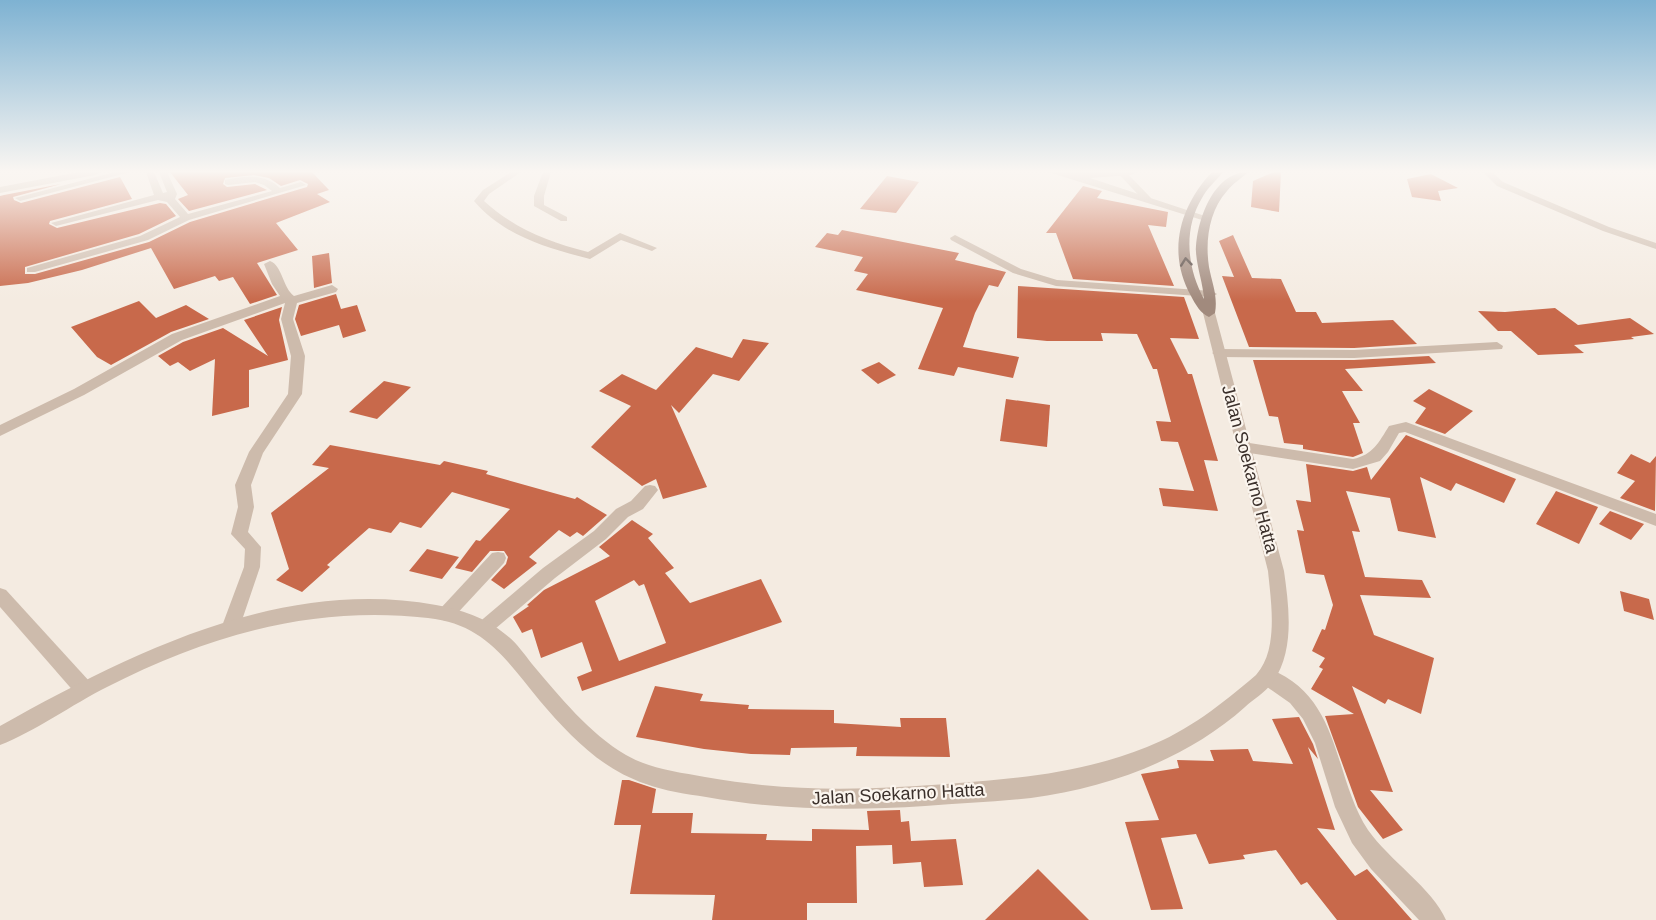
<svg xmlns="http://www.w3.org/2000/svg" width="1656" height="920" viewBox="0 0 1656 920" font-family="Helvetica,sans-serif">
  <style>
    .building { fill: #c8694b; fill-rule: evenodd }
    .lines { fill: none; stroke-linecap: round; stroke-linejoin: round }
    .service { fill: #cdbbac; fill-rule: evenodd }
    .minor { fill: #cdbbac; fill-rule: evenodd }
    .tertiary { fill: #cdbbac; fill-rule: evenodd }
    .secondary { fill: #a18a7d; fill-rule: evenodd }
    .oneway { stroke: #544640 }
    .labels { text-anchor: middle; stroke-width: 4.5; stroke-linejoin: round; paint-order: stroke }
    .near-street-label { font-size: 18px; fill: #3b302b; stroke: #fbf5ee }
  </style>
  <rect width="100%" height="100%" fill="#f4ebe1"/>
  <g class="building">
    <polygon points="170,172 312,172 329,190 317,194 330,202 276,223 298,250 257,263 277,295 250,304 233,277 219,281 215,276 174,289 151,248 82,270 28,283 0,286 0,196 4,195 61,184 13,197 14,200 21,203 120,177 132,199 50,221 49,224 57,228 160,203 166,204 176,216 139,234 25,267 25,274 35,274 149,242 190,222 307,187 308,184 300,180 281,186 269,178 254,175 225,178 223,184 227,187 255,184 267,190 189,211 178,199 188,195"/>
    <polygon points="1274,172 1281,172 1279,212 1251,207 1253,181"/>
    <polygon points="1431,174 1458,188 1438,191 1441,201 1412,197 1407,179"/>
    <polygon points="887,176 919,182 896,213 860,209"/>
    <polygon points="1083,186 1102,191 1097,198 1168,212 1166,227 1148,225 1174,286 1073,279 1056,233 1046,233"/>
    <polygon points="842,230 959,253 955,260 1006,272 998,287 989,285 975,313 963,347 1019,357 1013,378 958,367 954,376 918,369 943,308 856,290 868,274 854,271 863,257 815,247 827,233 838,235"/>
    <polygon points="1233,235 1252,278 1281,279 1296,312 1316,312 1322,323 1393,320 1417,344 1354,348 1249,347 1222,276 1234,277 1219,241"/>
    <polygon points="329,253 332,283 314,288 312,256"/>
    <polygon points="1018,286 1184,297 1199,339 1170,338 1188,374 1192,374 1218,461 1204,460 1218,511 1163,506 1159,488 1194,491 1178,442 1161,441 1156,421 1171,422 1157,369 1153,369 1137,334 1101,333 1103,341 1047,341 1017,338"/>
    <polygon points="336,294 341,309 357,305 366,331 343,338 339,325 301,336 295,319 299,305"/>
    <polygon points="139,301 156,318 186,305 209,319 171,332 111,365 97,357 71,327"/>
    <polygon points="282,307 279,320 288,360 249,370 249,407 212,416 215,359 190,371 178,362 170,366 158,356 183,342 223,328 268,356 244,320"/>
    <polygon points="1555,308 1578,325 1630,318 1654,334 1631,337 1634,339 1574,345 1584,353 1538,355 1511,331 1498,331 1478,311 1505,312"/>
    <polygon points="743,339 769,343 739,381 713,374 679,413 671,405 707,487 663,499 656,479 642,486 591,447 631,406 599,391 622,374 656,390 696,347 732,358"/>
    <polygon points="1429,356 1436,363 1345,369 1363,391 1342,391 1360,423 1353,423 1363,453 1353,457 1303,449 1303,445 1284,443 1278,417 1269,416 1253,360 1354,360"/>
    <polygon points="879,362 896,375 878,384 861,370"/>
    <polygon points="384,381 411,387 377,419 349,412"/>
    <polygon points="1429,389 1473,411 1445,434 1415,423 1426,408 1413,401"/>
    <polygon points="1006,399 1050,405 1047,447 1000,441"/>
    <polygon points="1406,435 1516,479 1504,503 1456,483 1451,491 1420,477 1436,538 1398,531 1390,498 1346,491 1360,532 1352,531 1365,577 1422,580 1431,598 1360,595 1374,635 1434,658 1421,714 1388,699 1385,704 1352,686 1393,792 1370,790 1403,830 1383,839 1358,807 1325,716 1354,714 1311,689 1323,669 1319,667 1325,658 1312,651 1322,629 1325,630 1333,605 1324,575 1306,573 1297,530 1304,531 1296,500 1311,502 1306,464 1353,471 1367,467 1371,480"/>
    <polygon points="330,445 440,465 444,461 488,471 486,474 575,499 577,497 607,515 583,536 577,532 570,537 559,530 529,557 537,563 504,589 491,580 506,564 508,557 504,551 490,551 472,572 455,568 476,540 480,541 510,509 452,492 421,528 400,522 391,533 369,528 327,565 330,567 302,592 276,580 289,569 271,513 329,468 312,465"/>
    <polygon points="1631,454 1650,463 1656,456 1655,511 1620,498 1635,481 1617,473"/>
    <polygon points="1556,491 1598,507 1579,544 1536,524"/>
    <polygon points="1610,511 1644,524 1631,540 1599,524"/>
    <path d="M 632,520 L 653,534 L 648,538 L 674,568 L 665,573 L 690,603 L 761,579 L 782,622 L 582,691 L 577,677 L 592,671 L 582,642 L 541,658 L 532,629 L 522,633 L 513,617 L 529,606 L 527,605 L 544,590 L 610,556 L 599,547 ZM 634,580 L 639,586 L 644,584 L 666,643 L 619,661 L 595,601 Z"/>
    <polygon points="427,549 459,557 442,579 409,571"/>
    <polygon points="1620,591 1649,599 1654,620 1624,611"/>
    <polygon points="655,686 703,694 700,701 749,705 748,709 834,710 834,723 901,727 900,718 946,718 950,757 856,756 857,747 791,748 790,755 751,754 704,749 636,737"/>
    <polygon points="1299,717 1313,744 1318,759 1308,747 1335,830 1317,828 1355,876 1367,869 1412,920 1337,920 1307,882 1301,885 1276,850 1243,855 1245,859 1209,864 1196,834 1161,838 1183,909 1151,910 1125,822 1159,820 1141,774 1179,768 1177,760 1214,761 1210,750 1248,749 1253,761 1293,764 1272,719"/>
    <polygon points="622,780 629,780 656,789 652,813 693,813 691,833 767,834 766,840 812,841 812,829 869,830 867,811 900,810 901,822 909,821 911,841 956,839 963,885 924,887 921,862 893,864 892,845 856,846 857,903 807,903 807,920 712,920 715,895 630,894 641,825 614,825"/>
    <polygon points="1038,869 1089,920 985,920"/>
  </g>
  <g class="lines">
    <g class="service">
      <polygon points="115,172 130,172 20,201 15,198"/>
      <path d="M 146,172 L 154,172 L 163,193 L 167,192 L 159,172 L 167,172 L 177,194 L 175,199 L 188,214 L 272,191 L 264,185 L 255,182 L 228,185 L 225,184 L 225,180 C 244,176 265,173 280,188 L 301,182 L 306,185 L 189,220 L 148,240 L 35,272 L 27,272 L 27,268 L 140,236 L 180,217 L 167,202 L 158,200 L 56,226 L 51,223 L 154,195 Z"/>
      <path d="M 511,172 L 521,172 L 489,194 L 484,201 C 515,229 548,242 588,252 L 620,233 L 657,248 L 652,251 L 621,240 L 590,259 C 547,248 504,236 474,201 L 483,190 Z"/>
      <polygon points="543,172 551,172 544,196 544,205 567,217 567,221 561,221 534,206 534,196"/>
      <polygon points="1117,172 1126,172 1151,198 1151,202 1145,202"/>
      <polygon points="1483,172 1492,172 1503,182 1609,227 1656,243 1656,249 1603,231 1497,186"/>
      <polygon points="955,235 1021,269 1057,280 1212,291 1217,294 1212,297 1056,286 1013,273 951,240 950,238"/>
    </g>
    <g class="minor">
      <polygon points="79,172 100,172 95,175 0,193 0,187"/>
      <path d="M 270,261 C 282,265 283,288 294,296 L 332,285 L 338,289 L 336,292 L 297,303 L 293,319 L 305,356 L 302,394 L 263,453 L 251,485 L 254,507 L 248,532 L 261,547 L 260,567 L 240,626 L 237,631 L 231,633 L 225,631 L 222,626 L 244,567 L 245,549 L 231,534 L 238,507 L 235,485 L 249,452 L 288,394 L 291,356 L 281,319 L 285,303 L 182,340 L 84,395 L 0,436 L 0,425 L 74,389 L 172,334 L 280,296 L 272,284 L 264,264 Z"/>
      <polygon points="1497,342 1503,346 1502,349 1354,358 1219,357 1212,353 1219,349 1354,350"/>
      <path d="M 1406,422 L 1656,514 L 1656,526 L 1405,432 L 1399,433 L 1388,452 L 1380,461 L 1353,469 L 1243,452 L 1236,447 L 1243,442 L 1353,459 C 1373,455 1379,442 1389,426 Z"/>
      <polygon points="650,485 655,486 658,490 643,509 628,517 606,539 555,578 489,634 483,636 477,634 474,629 477,624 543,568 594,531 616,509 631,501 645,486"/>
      <polygon points="498,552 504,553 506,558 504,563 452,619 446,621 440,619 437,614 440,609 492,553"/>
      <polygon points="0,588 6,590 90,682 93,688 90,694 83,696 76,694 0,607"/>
      <path d="M 1267,668 C 1342,695 1332,775 1368,830 C 1389,860 1433,889 1446,920 L 1419,920 L 1371,869 L 1352,843 L 1335,807 L 1315,743 L 1303,719 L 1290,703 L 1260,682 L 1258,676 L 1260,670 Z"/>
    </g>
    <g class="tertiary">
      <polygon points="1048,172 1136,172 1131,175 1090,178 1211,218 1206,221 1202,220"/>
      <path d="M 1209,309 L 1215,313 L 1284,571 C 1289,607 1295,650 1273,682 C 1266,692 1254,699 1245,707 C 1187,759 1108,788 1031,798 C 996,802 960,803 925,806 C 850,811 779,810 706,797 C 686,794 665,791 646,784 C 601,769 570,736 540,701 C 507,661 485,624 428,618 C 313,605 209,635 107,687 C 73,704 34,732 0,745 L 0,726 C 131,653 281,577 436,605 C 460,609 486,618 505,634 C 516,642 524,654 532,664 C 560,697 589,733 626,755 C 650,769 678,772 705,777 C 795,793 868,790 959,783 C 1025,778 1084,772 1147,747 C 1188,731 1222,704 1256,675 C 1279,650 1271,602 1268,571 L 1203,313 Z"/>
    </g>
    <path class="secondary" d="M 1212,172 L 1223,172 C 1216,181 1207,188 1202,198 C 1183,229 1187,268 1204,299 C 1203,283 1197,268 1196,252 C 1196,222 1213,172 1248,172 C 1241,179 1233,183 1227,191 C 1209,211 1205,241 1209,267 C 1212,283 1218,296 1215,313 L 1209,317 C 1201,314 1195,304 1191,296 C 1167,253 1179,207 1212,172 Z"/>
  </g>
  <defs><path id="oneway-chevron" d="M-2-3.5L2.5 0L-2 3.5" fill="none" stroke-width="1.6" stroke-linecap="round" stroke-linejoin="round" transform="scale(1.5)"/></defs>
  <use class="oneway" href="#oneway-chevron" transform="translate(1186 262) rotate(-96)"/>
  <linearGradient id="sky" x2="0" y2="1"><stop stop-color="#7eb2d2"/><stop offset="0.57" stop-color="#faf6f2"/><stop offset="1" stop-color="#faf6f2" stop-opacity="0"/></linearGradient>
  <rect width="1656" height="301" fill="url(#sky)"/>
  <g class="labels">
    <g class="near-street-label">
      <text transform="translate(1250 469) rotate(75)" y="6">Jalan Soekarno Hatta</text>
      <text transform="translate(898 794) rotate(-3)" y="6">Jalan Soekarno Hatta</text>
    </g>
  </g>
</svg>
